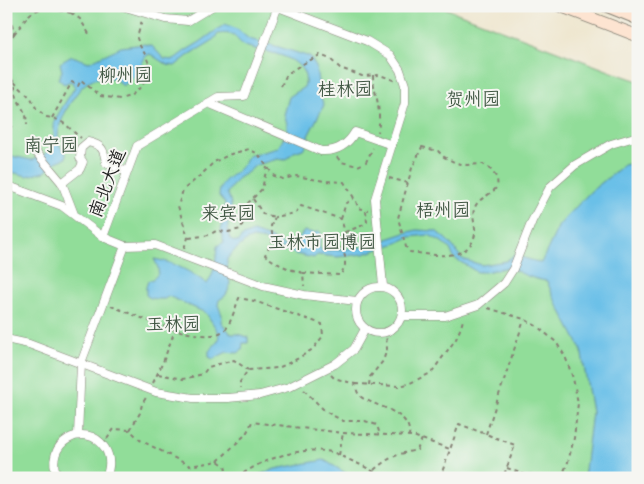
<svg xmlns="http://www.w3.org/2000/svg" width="644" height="484" viewBox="0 0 644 484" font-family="Caveat,'LXGW WenKai TC',sans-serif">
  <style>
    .green { fill: #91dd99; stroke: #567c5a }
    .water { fill: #6bc0e8; stroke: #446e82 }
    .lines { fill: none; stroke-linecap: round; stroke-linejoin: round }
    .street-casing { stroke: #868276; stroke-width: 9 }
    .secondary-casing { stroke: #868276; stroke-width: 13 }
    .path { stroke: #868276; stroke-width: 2; stroke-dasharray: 4 4; stroke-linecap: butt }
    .street { stroke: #fff; stroke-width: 8 }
    .secondary { stroke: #fde4d1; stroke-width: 11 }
    .labels { text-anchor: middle; stroke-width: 4; stroke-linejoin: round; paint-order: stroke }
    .park-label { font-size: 18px; fill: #3f5642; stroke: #f6f6f2 }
    .street-label { font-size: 18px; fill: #1c1c1c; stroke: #f6f6f2 }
  </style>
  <rect width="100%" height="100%" fill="#f6f6f2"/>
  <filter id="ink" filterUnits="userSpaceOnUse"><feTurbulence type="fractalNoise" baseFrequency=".02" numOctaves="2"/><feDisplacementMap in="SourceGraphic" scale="10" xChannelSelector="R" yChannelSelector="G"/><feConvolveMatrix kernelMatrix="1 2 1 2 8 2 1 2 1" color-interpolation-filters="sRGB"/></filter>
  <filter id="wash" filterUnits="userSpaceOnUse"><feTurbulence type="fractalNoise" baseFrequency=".0096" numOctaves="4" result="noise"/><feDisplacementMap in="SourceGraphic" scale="20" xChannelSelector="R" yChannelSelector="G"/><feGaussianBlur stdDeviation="1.12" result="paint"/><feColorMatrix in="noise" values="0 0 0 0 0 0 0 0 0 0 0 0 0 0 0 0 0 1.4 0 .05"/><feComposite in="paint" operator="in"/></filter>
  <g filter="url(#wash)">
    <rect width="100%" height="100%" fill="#efe7d0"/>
    <polygon class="green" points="6,6 439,6 612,72 638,81 638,478 6,478"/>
    <g class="water">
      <path d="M 225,24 L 237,29 L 249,39 L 279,47 L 310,57 L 316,67 L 320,96 L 324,105 L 308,136 L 308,142 L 303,149 L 294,152 L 285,160 L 278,159 L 256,165 L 248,172 L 238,178 L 227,193 C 229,197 232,203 231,209 C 231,212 229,214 229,217 C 227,225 227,235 232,241 L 239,242 L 241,237 L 253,232 L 270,238 L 284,246 L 293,246 L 304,231 L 315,233 L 319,231 L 321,233 L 319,246 L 322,251 L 363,247 L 408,232 L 417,230 L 436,231 L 448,241 L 455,249 L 462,259 L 482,265 L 506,261 L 514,255 L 541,263 L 559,225 L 590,192 L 624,165 L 638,162 L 638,478 L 584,478 L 592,412 L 581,349 L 553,296 L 547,281 C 532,279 522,274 509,267 L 485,272 L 477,272 L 454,258 L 450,249 L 442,242 L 429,235 L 410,237 L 397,243 L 364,254 L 338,257 L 317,255 L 314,258 L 295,254 L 290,251 L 274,246 L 265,240 L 253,238 L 246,241 L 233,252 L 227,259 L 227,265 L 230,283 L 228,291 L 225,296 L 219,300 L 218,305 L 222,315 L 221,322 L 231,334 L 237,334 L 248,337 L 248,343 L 243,343 L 242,350 L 238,353 L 227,352 L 213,359 L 209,357 L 209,351 L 218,341 L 219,333 L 206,313 L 168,296 L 165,299 C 159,299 151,300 146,295 L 146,287 L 148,281 C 161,276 160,270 154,259 C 173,262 192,272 207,284 C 215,272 216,260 217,246 L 224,242 L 221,231 L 225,203 L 219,196 C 220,178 231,179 241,167 C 244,164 246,160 248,156 L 278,148 C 285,135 291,130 284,115 L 289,97 L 304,87 C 305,84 306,79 305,76 C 299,54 266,53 248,47 C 234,42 239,31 218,34 L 212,41 L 189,55 L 175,66 L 167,65 L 150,54 L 146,56 L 135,76 L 123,86 L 114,78 C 106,78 98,77 91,80 C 76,87 53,128 59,144 C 60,147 64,151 66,153 L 66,158 L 56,162 L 45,172 L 27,176 L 11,172 L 6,169 L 6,155 L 32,160 L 47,153 L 54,144 L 54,122 L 63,106 L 75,87 L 71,81 L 64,84 L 58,79 L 62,71 L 60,63 L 72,56 L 89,62 L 121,47 L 144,44 L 152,46 L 164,59 L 173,60 L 185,51 L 200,42 Z"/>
      <polygon points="324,460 354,478 252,478 275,469"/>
    </g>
  </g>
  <g filter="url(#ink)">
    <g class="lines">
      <g class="street-casing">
        <g id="street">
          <polyline points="122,6 165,19 188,21 213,6"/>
          <polyline points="273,6 278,7 367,41 390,55 400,70 405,85 405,103 375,199 383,286"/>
          <path d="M 208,103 L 321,151 C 336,152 347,146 355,132 L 392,145"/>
          <path d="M 31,146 L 62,183 L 80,169 L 83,162 L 80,158 L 81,148 L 88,142 C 102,145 104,149 106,163 L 127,172"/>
          <polyline points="62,183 74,214"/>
          <polyline points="6,185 62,206 103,237"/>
          <polyline points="125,246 155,245 263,286 304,295 357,301"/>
          <circle cx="379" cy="310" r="23"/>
          <polyline points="402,316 445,316 478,305 504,283 513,269 532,221 550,187 575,165 611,144 638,136"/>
          <polyline points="6,339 29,344 156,392 193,398 228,398 260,395 289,387 335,364 354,349 365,329"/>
          <polyline points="78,435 81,363 125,246 103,237 137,146 218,97 244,96 278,6"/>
          <path d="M 58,478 C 41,443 86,419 105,448 C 111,458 110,467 106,478"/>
        </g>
      </g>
      <g class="secondary-casing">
        <g id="secondary">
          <polyline points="560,6 638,36"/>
          <polyline points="606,6 638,19"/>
        </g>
      </g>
      <g class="path">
        <polyline points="71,13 80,19 91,37"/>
        <polyline points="6,19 12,25 14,34 6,45"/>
        <path d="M 14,34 C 19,28 24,21 29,15 C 41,4 58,10 71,13 L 73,6"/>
        <polyline points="6,73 14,82 17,98 26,115 27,125"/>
        <path d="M 373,75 C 373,84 375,91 377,99 C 379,109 380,122 378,132"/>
        <path d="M 14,82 L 31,98 L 36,108 L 46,117 C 64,119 68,128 81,138"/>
        <polyline points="281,86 287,74 299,66 320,55 330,59 340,68 362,76 380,75 396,81"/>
        <polyline points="52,118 72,82 78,86 81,80 100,96 120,99 130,96 137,91 147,79 150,67 146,56 139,44 137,38 142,20"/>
        <polyline points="6,121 12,127"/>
        <path d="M 422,147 L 438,151 L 444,157 L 456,163 L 467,165 L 483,164 L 491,170 L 497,178 C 497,180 498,183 497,186 C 494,194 479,197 475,207 C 470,218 478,228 474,238 C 465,263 429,254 410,252 L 406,247 L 398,218 L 412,168 Z"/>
        <polyline points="337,157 341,162 358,166 366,162 373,148"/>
        <polyline points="389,178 408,183"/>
        <polyline points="253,199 263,214 275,217"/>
        <polyline points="341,219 346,203 354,198"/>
        <polyline points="345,232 361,226 367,222 366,211"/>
        <polyline points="189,238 209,235 216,231 228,232 241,229 248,203 262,189 267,167"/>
        <polyline points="184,248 188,238 178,206 183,190 201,175 214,162 231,154 249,149 258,154 274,176 283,179 296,176 324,181 344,182 356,201 358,208 368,210"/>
        <path d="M 303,273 L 341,275 L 345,265 L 345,256 L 342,250 L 341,243 L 345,232 L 341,219 L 301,206 L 296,213 L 275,217 L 271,226 L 273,240 L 265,255 C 278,265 288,269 303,273 L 304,286"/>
        <path d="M 111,306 C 138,316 183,337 211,335 C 215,335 221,333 225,330 C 230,325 236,306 239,298 L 254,301 L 322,324 L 323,336 L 313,349 L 297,359 L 278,368 L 248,370 L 240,382 L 240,388"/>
        <polyline points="488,308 524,319 538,327 556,342 565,356 573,378 578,403 574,438 568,462 561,478"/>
        <polyline points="158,374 183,379 203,374 208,367 234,360 248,370"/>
        <path d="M 331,375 L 334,378 L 355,384 C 356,387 357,392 359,395 C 362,399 369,401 373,403 C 388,409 412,417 409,436"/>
        <polyline points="153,383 163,362 175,330"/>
        <polyline points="355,384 399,386 408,384 431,373 456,339 461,327 463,320"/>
        <polyline points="369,385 370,377 383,361 387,349 386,332"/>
        <polyline points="304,390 325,411 343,421 365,421 377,425 380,435"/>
        <polyline points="130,430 140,413 142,404 147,396"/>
        <polyline points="486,434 524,320"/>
        <polyline points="107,439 114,429 130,430 140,440 190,466 218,461 225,466 228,478"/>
        <polyline points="339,455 343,433"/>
        <polyline points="218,461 246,434 252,422 343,433 413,436 450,449"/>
        <polyline points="507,468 533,478"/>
        <path d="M 374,470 C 389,457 397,454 417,450 L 422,439"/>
        <path d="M 237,478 C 261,459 300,446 331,452 C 336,453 341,456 345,458 C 359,464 371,469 383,478"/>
        <polyline points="440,478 459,424 515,445 503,478"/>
      </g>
      <use href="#street" class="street"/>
      <use href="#secondary" class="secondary"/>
    </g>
  </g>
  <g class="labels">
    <g class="park-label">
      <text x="125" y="81">柳州园</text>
      <text x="345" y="95">桂林园</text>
      <text x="473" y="105">贺州园</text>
      <text x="51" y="151">南宁园</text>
      <text x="443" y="216">梧州园</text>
      <text x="228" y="219">来宾园</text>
      <text x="322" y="248">玉林市园博园</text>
      <text x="173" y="330">玉林园</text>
    </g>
    <g class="street-label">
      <text transform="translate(107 183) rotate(-69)" y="6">南北大道</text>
    </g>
  </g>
  <rect width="644" height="484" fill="none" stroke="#f6f6f2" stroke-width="25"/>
</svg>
